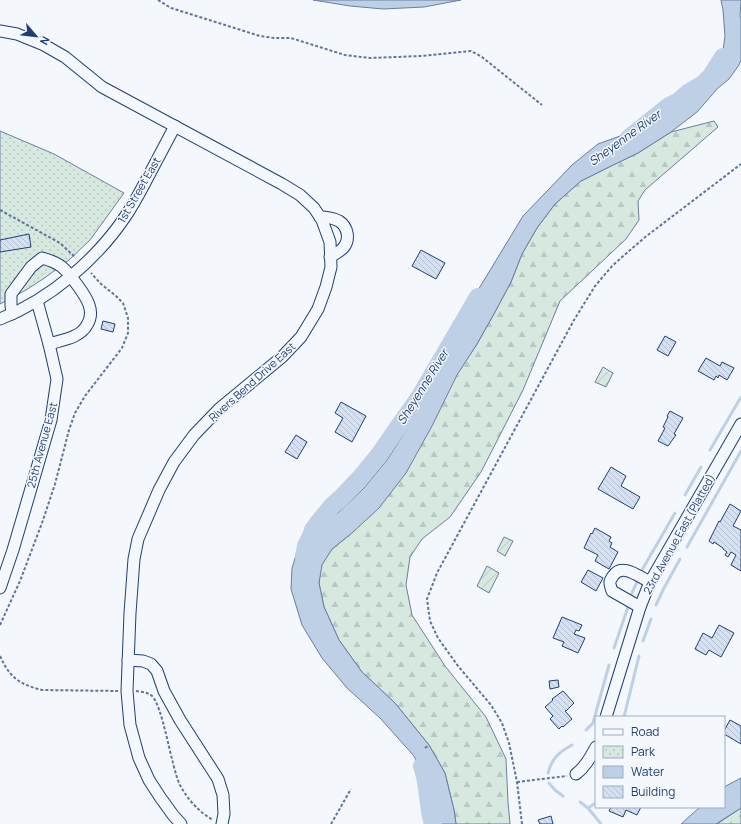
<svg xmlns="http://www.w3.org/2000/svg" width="741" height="824" viewBox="0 0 741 824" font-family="Manrope,sans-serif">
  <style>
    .forest { fill: url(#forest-firs); stroke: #687fa3 }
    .park { fill: url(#park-dots); stroke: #687fa3 }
    .garden { fill: url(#garden-furrows); stroke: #687fa3 }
    .water { fill: #bed0e5; stroke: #687fa3 }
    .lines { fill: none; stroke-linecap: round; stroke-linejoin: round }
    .stream { stroke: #bed0e5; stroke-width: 3 }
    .river { stroke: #bed0e5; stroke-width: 18 }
    .building { fill: url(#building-back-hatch); stroke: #1d3f73 }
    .minor-casing { stroke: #1d3f73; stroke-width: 13 }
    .path { stroke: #5e769c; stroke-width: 2; stroke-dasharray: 3 2; stroke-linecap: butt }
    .minor { stroke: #f4f7fb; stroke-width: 11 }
    .labels { text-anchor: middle; stroke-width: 3; stroke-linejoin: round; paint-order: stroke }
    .street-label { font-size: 11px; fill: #1d3f73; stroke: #f4f7fb }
    .water-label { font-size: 12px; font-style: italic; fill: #1d3f73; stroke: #f4f7fb }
  </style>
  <defs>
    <pattern id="forest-firs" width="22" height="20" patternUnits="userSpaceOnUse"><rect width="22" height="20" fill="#d7e8df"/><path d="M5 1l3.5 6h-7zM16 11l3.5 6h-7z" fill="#b8c8c3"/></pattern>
    <pattern id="park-dots" width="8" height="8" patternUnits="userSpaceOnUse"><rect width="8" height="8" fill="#d7e8df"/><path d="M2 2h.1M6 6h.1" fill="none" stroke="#b8c8c3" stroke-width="1.8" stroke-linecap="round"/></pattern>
    <pattern id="garden-furrows" width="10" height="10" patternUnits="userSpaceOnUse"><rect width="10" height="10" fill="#d7e8df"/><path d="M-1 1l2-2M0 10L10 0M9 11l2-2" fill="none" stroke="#b8c8c3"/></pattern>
    <pattern id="building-back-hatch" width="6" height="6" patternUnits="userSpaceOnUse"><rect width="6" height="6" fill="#d5e0f0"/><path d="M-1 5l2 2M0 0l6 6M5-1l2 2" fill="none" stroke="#b6c1d1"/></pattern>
  </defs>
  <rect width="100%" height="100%" fill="#f4f7fb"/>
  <g class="forest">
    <polygon points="714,121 718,127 645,190 638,201 639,220 626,239 560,301 523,390 481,472 450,517 422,539 410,557 406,585 412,615 445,666 486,717 506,759 508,802 510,824 456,824 454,810 445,773 429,745 395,703 362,672 339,640 324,607 319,583 321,565 332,549 352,533 477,344 495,312 511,282 522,254 537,228 555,204 581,181 607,168 638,153 671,132"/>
    <polygon points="741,808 741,824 716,824 717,824"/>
  </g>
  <polygon class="park" points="0,131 54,154 124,193 90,240 69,260 43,279 26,290 0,304"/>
  <g class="garden">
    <polygon points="603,367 613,373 606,387 595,382"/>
    <polygon points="504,537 513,541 505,556 497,551"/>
    <polygon points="487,566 499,573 489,593 477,586"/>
  </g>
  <g class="water">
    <polygon points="313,0 461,0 424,7 383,9 350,6"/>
    <polygon points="721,0 741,0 740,16 741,18 741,60 739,65 729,79 718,88 697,112 671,132 638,153 607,168 581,181 555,204 537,228 522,254 511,282 495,312 477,344 457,375 432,426 406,473 379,508 352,533 332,549 322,565 319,583 324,607 339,640 362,672 395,703 429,745 445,773 454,810 456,824 432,824 431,812 425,779 414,756 380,718 347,688 322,658 302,625 291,589 292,568 298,549 315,531 339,512 364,488 387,460 416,415 443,367 461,332 472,300 523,216 572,165 598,144 631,132 664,114 690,95 709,79 722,58 725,36 723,10"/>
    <polygon points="741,778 741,808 716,824 681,824 700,807 724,807 724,787"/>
  </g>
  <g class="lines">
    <g class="stream">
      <polyline points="710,450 741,397"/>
      <polyline points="685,495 701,467"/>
      <polyline points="687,547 741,451"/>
      <polyline points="642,570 675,513"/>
      <polyline points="631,595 637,582"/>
      <polyline points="656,605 664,588 680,559"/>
      <polyline points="643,641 651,619"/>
      <polyline points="614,648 628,607"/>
      <polyline points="624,717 639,656"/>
      <polyline points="586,730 593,723 609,665"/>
      <path d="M 548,773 C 552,758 559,752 572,745"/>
      <polyline points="549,783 555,790 563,796"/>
      <polyline points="580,802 588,808"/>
      <polyline points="594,804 588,808 601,824"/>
    </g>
    <g class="river">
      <polyline points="629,138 669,106 679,101 688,93 703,84 711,76 723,57"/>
      <polyline points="304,556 306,546 311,536 313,530 318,523 332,506 341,498 361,477 379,455 399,426 419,398 478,297"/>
      <path d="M 422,766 C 429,785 427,805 433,824"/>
    </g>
  </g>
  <g class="building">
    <polygon points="29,234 31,247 0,252 0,240"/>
    <polygon points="421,250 445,263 436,279 412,266"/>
    <polygon points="103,321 115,324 113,332 101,329"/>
    <polygon points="665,336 676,342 668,356 657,350"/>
    <polygon points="706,358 720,366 722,362 734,368 727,380 719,375 718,378 716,376 714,380 698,371"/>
    <polygon points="341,402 366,416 352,442 335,432 343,418 335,413"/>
    <polygon points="670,411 683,418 674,434 676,435 668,446 658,441 665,428 663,427 668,417 667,416"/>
    <polygon points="296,435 307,442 297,459 285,452"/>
    <polygon points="611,467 626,476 621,486 640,497 633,509 598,489"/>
    <polygon points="730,504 741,511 733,526 741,530 741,571 731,565 736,555 731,552 728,557 725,555 727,552 723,549 723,548 714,542 713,544 709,541 719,521 720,522"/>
    <polygon points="595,528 611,537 609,541 612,543 610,547 618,552 609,569 595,561 598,555 584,548 591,533 592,534"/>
    <polygon points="588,570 603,578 596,591 581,582"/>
    <polygon points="562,617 582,625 579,631 576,630 574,634 585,638 578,653 562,646 564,642 553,638"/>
    <polygon points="719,625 734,633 721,657 709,650 706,655 695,649 703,633 712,638"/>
    <polygon points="558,680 559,687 550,689 549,681"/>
    <polygon points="563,691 574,703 566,711 565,711 572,719 563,727 562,726 559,729 550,719 553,716 545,707 553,700 552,699"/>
    <polygon points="730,720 741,726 741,744 724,734 724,731"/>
    <polygon points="611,807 641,807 637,815 626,810 623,817 609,811"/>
    <polygon points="551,816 553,824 540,824 538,820"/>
  </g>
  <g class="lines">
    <g class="minor-casing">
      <g id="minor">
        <polyline points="0,31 17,34 44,45 65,57 102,87 282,184 300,195 314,208 322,220 330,242 331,267 326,287 318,309 301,337 282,357 219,409 194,435 174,462 159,490 138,539 134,559 130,613 127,691 130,725 139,758 149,780 160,797 173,815 181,824"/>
        <path d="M 320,217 C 327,217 333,218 339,221 C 348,227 350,239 344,247 C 341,251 335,254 330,257"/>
        <path d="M 12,314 L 11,305 L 11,294 L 31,267 L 42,258 C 49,260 56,262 62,267 C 68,272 73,279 78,286 C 86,297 96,311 87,325 C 80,338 62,340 49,344"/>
        <path d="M 0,319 C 49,300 96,260 125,217 C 134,204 141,190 148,177 C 157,160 166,143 175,126"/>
        <polyline points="0,588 13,550 51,420 57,379 49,344 37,301"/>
        <path d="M 640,607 L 612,591 C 610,584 608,583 613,576 C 622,562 639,577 650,582"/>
        <polyline points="128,660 143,661 151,664 157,671 164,691 180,720 218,779 223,795 224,814 222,824"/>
        <polyline points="606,717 640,607 650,582 741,424"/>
        <path d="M 576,774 C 585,767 590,758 596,747"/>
      </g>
    </g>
    <g class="path">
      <polyline points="158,0 171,8 260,36 274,38 291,38 345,55 370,58 421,56 471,51 482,57 542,105"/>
      <polyline points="0,210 60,243 76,258"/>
      <polyline points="0,625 20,581 42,523 55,484 69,430 75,413 85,396 122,348 128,333 128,318 123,303 116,296 101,284 91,273"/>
      <path d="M 0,656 C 10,678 19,684 42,690 L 118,691"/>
      <path d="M 136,691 C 141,692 146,692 151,695 C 163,704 171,767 180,785 C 188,800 199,812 213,820"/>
      <polyline points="425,748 429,745"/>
      <polyline points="517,782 567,776"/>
      <polyline points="331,824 351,789"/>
      <polyline points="522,824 517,782 509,743 502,723 491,705 458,666 438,638 430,621 427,599 437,573 574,320 595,286 613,265 644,238 741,164"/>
    </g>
    <use href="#minor" class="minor"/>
  </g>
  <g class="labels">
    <g class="street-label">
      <text transform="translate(139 190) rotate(-60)" y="4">1st Street East</text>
      <text transform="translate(252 382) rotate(-42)" y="4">Rivers Bend Drive East</text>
      <text transform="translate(42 445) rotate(-75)" y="4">25th Avenue East</text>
      <text transform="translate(679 534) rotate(-61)" y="4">23rd Avenue East (Platted)</text>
    </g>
    <g class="water-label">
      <text transform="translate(625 138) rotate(-36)" y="4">Sheyenne River</text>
      <text transform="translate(423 387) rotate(-58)" y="4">Sheyenne River</text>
    </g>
  </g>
  <rect x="595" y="716" width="130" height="92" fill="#f4f7fb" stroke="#9eadc5"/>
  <rect x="603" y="729" width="20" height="6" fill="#f4f7fb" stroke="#9eadc5"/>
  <text x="631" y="736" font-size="12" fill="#1d3f73">Road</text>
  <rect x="603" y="746" width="20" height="12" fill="url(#park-dots)" stroke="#9eadc5"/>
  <text x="631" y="756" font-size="12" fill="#1d3f73">Park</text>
  <rect x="603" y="766" width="20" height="12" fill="#bed0e5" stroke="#9eadc5"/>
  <text x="631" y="776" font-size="12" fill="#1d3f73">Water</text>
  <rect x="603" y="786" width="20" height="12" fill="url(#building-back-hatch)" stroke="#9eadc5"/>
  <text x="631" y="796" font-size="12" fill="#1d3f73">Building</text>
  <g transform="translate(36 36) rotate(118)" stroke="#f4f7fb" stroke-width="3" paint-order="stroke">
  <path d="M0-3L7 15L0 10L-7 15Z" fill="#1d3f73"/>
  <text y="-6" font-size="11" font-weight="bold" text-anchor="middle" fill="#1d3f73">N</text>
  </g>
</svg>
